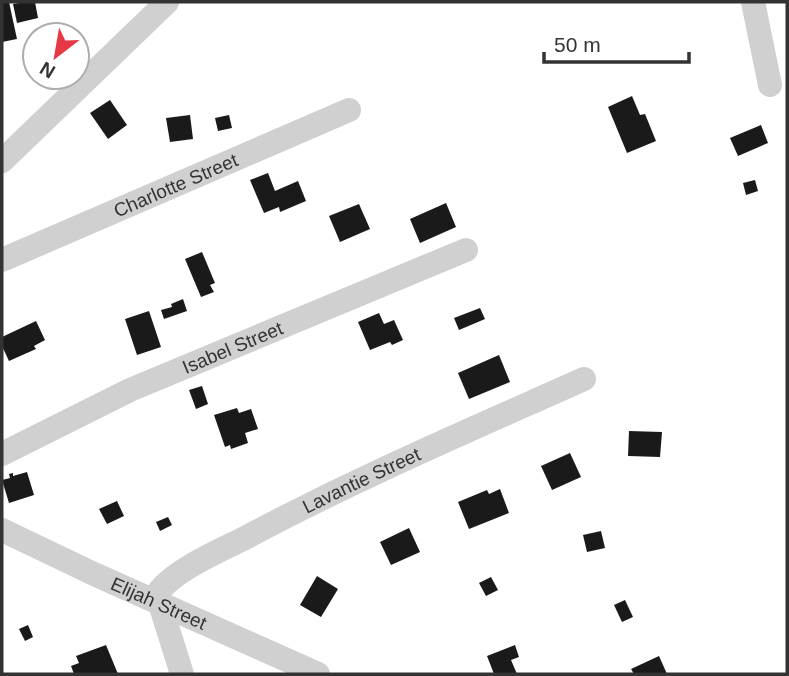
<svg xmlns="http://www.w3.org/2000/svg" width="789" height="676" viewBox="0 0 789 676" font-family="Arial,sans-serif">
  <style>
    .building { fill: #1a1a1a }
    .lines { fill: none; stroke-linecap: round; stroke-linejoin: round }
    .minor { stroke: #d0d0d0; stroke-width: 24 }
    .labels { text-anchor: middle; stroke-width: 7; stroke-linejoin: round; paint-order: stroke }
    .street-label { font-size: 19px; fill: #333; stroke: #fff }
  </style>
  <rect width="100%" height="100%" fill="#fff"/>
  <g class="building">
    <polygon points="9,2 17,39 2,42 2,3"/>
    <polygon points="25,2 35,2 38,18 17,23 13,4"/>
    <polygon points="632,96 640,115 645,114 656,141 627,153 608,107"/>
    <polygon points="110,100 127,125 108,139 90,113"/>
    <polygon points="190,115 193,139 170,142 166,118"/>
    <polygon points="229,115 232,128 218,131 215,118"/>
    <polygon points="761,125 768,143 738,156 730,138"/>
    <polygon points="268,173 275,191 298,181 306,201 280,212 279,207 264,213 250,180"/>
    <polygon points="755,180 758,191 746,195 743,183"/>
    <polygon points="446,203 456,227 420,243 410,219"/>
    <polygon points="359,204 370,229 340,242 329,216"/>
    <polygon points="202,252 215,283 210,285 214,292 201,297 185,259"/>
    <polygon points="183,299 187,311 164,319 161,310 172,307 171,304"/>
    <polygon points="480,308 485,319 459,330 454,318"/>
    <polygon points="149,311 161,347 137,355 125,319"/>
    <polygon points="379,313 384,324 394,320 403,340 392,345 390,342 370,350 358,322"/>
    <polygon points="36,321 45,340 34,346 36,349 9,361 2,346 2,337"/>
    <polygon points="499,355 510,382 469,399 458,373"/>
    <polygon points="202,386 208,404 196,409 189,390"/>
    <polygon points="237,408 239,413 251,409 258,429 245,433 248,443 231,449 230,445 225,447 214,415"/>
    <polygon points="629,431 662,432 660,457 628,456"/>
    <polygon points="570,453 581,477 552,490 541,466"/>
    <polygon points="27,472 34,495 9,503 2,480 10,478 9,474 13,473 13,476"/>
    <polygon points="500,489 509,513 469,529 458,502 487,490 489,494"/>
    <polygon points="117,501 124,516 107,524 99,509"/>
    <polygon points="168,517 172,525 160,531 156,522"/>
    <polygon points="409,528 420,552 391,565 380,542"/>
    <polygon points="601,531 605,548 587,552 583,535"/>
    <polygon points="317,576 338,589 321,617 300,605"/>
    <polygon points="491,577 498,590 486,596 479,583"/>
    <polygon points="625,600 633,617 622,622 614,605"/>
    <polygon points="28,625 33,637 25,641 19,629"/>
    <polygon points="106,645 118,674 74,674 71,666 79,663 76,656"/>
    <polygon points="515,645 519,657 511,660 517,674 494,674 487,656"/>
    <polygon points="659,656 667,674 634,674 631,669"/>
  </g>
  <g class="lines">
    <g class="minor">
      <polyline points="753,2 770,85"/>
      <polyline points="2,161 167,2"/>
      <path id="s1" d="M 2,260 L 349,110"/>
      <path id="s2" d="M 2,454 L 130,390 L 466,250"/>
      <path id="s3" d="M 2,530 L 94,574 L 318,674"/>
      <path id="s4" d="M 182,674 L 160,604 L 159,591 C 177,569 219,551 245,538 C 355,479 470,430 584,379"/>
    </g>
  </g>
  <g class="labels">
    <g class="street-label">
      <text dy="7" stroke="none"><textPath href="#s1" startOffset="189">Charlotte Street</textPath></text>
      <text dy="7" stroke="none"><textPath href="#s2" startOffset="254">Isabel Street</textPath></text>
      <text dy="7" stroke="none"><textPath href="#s4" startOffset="318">Lavantie Street</textPath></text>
      <text dy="7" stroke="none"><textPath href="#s3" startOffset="173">Elijah Street</textPath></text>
    </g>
  </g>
  <rect width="789" height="676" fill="none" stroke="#333333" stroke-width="7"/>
  <g transform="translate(56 56) rotate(211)"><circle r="33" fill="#ffffff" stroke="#adadad" stroke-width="2"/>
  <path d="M0-5L12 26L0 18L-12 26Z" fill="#e63946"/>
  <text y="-10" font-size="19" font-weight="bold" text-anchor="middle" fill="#333333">N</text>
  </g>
  <path d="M544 52v10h145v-10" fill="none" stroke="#333333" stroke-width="3.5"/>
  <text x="554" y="52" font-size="21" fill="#333333" stroke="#ffffff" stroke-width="5" paint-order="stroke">50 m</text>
</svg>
